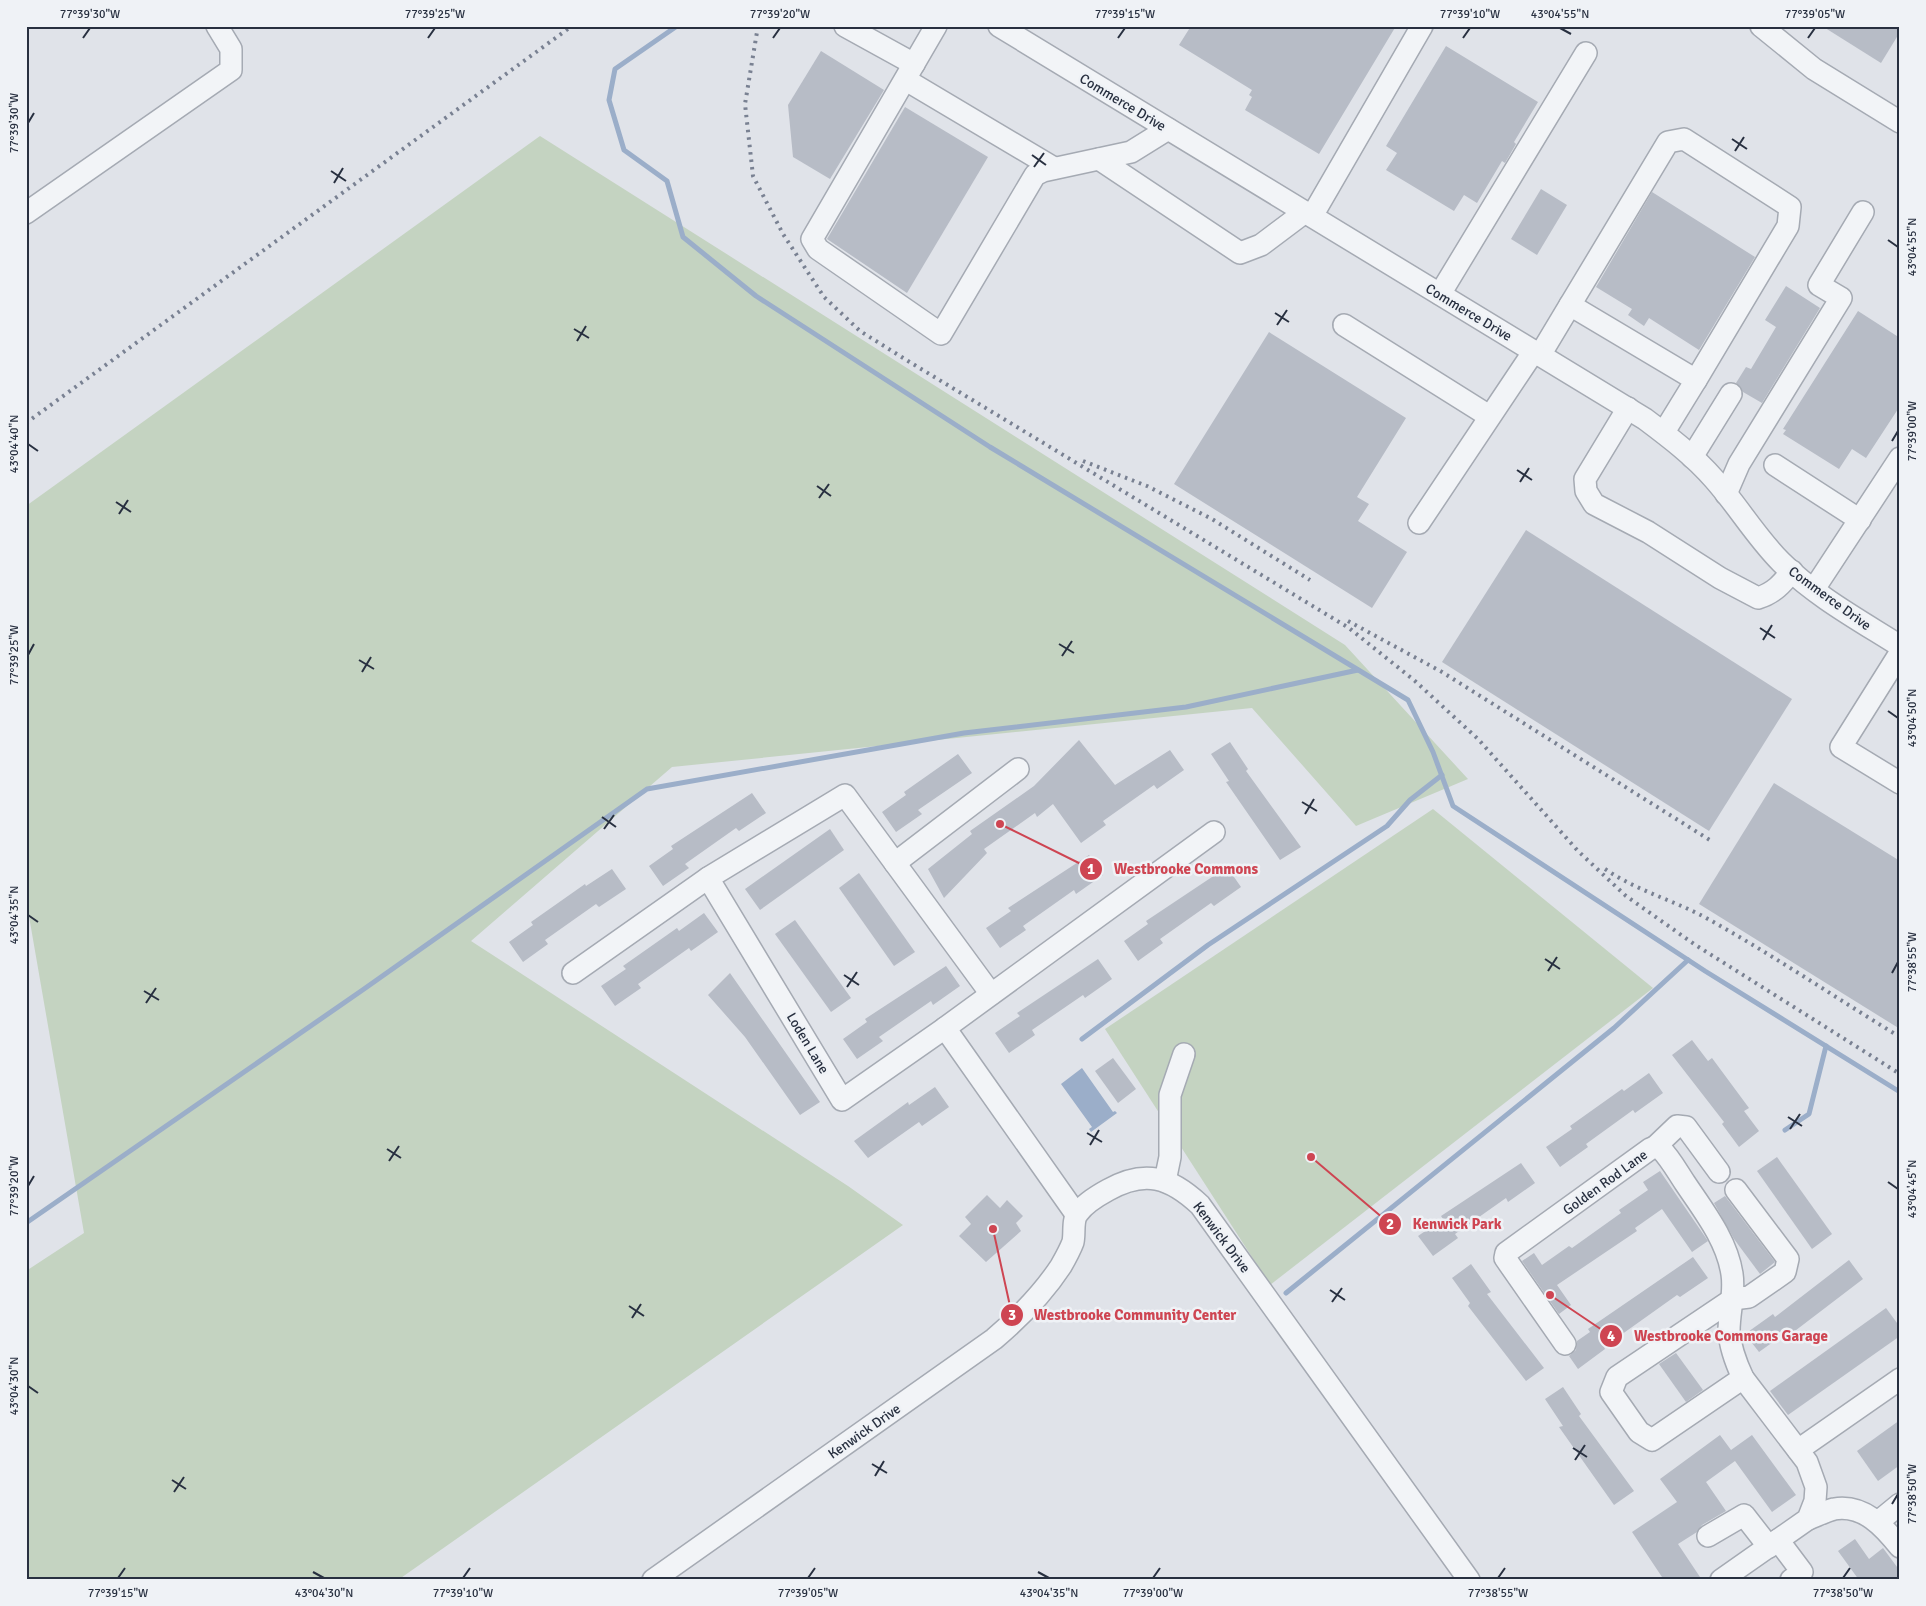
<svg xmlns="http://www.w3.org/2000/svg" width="1926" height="1606" viewBox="0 0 1926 1606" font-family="Signika,sans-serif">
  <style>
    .green { fill: #c4d3c1 }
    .water { fill: #9baec9 }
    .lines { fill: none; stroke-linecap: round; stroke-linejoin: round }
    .stream { stroke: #9baec9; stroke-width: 5 }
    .building { fill: #b7bcc6 }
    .minor-casing { stroke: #a5aab3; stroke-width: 24 }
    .minor { stroke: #f2f4f7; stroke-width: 21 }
    .rail { stroke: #798192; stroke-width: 4; stroke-dasharray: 2.5 5; stroke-linecap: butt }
    .ticks { fill: none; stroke: #283040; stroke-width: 2 }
    .labels { text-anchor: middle; stroke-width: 5; stroke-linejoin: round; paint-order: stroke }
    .street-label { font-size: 14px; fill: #283040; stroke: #eff2f6 }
    .leader { fill: none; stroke: #ce4552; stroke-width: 2 }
    .callout-dot { fill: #ce4552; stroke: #eff2f6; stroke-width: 2 }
    .mark-label { font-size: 15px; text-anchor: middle; font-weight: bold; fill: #fff }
    .callout-label { font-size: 15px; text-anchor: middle; font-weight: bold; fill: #ce4552; stroke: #eff2f6; stroke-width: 5; stroke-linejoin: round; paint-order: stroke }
    .neatline { fill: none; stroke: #283040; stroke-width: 2 }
    .ticks-label { font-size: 12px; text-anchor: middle; fill: #283040 }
  </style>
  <rect width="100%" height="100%" fill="#e0e3e9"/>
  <g class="green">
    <polygon points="540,136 1345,645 1468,779 1356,826 1252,708 672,767 471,941 848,1186 903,1225 398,1580 26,1580 26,1271 84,1233 26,899 26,506"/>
    <polygon points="1433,809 1653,988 1270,1285 1105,1029"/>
  </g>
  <polygon class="water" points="1082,1068 1113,1112 1115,1111 1117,1113 1091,1132 1089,1129 1092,1127 1061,1084"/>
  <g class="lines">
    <g class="stream">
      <polyline points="677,26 615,69 609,100 624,150 667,181 683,237 756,296 990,447 1408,700 1433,752 1453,806 1705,971 1900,1092"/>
      <polyline points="1082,1039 1208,945 1387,826 1410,800 1442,775"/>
      <polyline points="1785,1130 1809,1114 1826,1046"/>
      <polyline points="26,1223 364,989 647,789 964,733 1186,707 1358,670"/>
      <polyline points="1286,1293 1614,1028 1688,960"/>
    </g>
  </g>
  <g class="building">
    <polygon points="1191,26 1396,26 1319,154 1245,110 1252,97 1249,95 1252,90 1179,45"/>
    <polygon points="1822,26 1900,26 1900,32 1881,63"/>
    <polygon points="1446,46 1538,102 1514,142 1516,144 1505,163 1502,161 1477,203 1464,195 1454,211 1386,170 1397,153 1386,146"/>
    <polygon points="821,51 884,90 830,179 793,157 788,105"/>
    <polygon points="905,107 988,157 907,293 827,239"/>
    <polygon points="1541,189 1567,205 1537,255 1511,239"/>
    <polygon points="1652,192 1755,257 1699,350 1649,318 1644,326 1628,315 1632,309 1596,287"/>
    <polygon points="1786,286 1820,308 1762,403 1743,392 1736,383 1746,367 1751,369 1776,327 1765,320"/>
    <polygon points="1858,311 1900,338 1900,406 1866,458 1852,449 1839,469 1783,434 1786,430 1783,429"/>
    <polygon points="1269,332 1406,418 1357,497 1369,504 1358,521 1407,552 1372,608 1174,484"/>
    <polygon points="1526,530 1792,699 1709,831 1442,662"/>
    <polygon points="1079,740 1115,785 1170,750 1184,770 1157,789 1154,785 1103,821 1106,825 1081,843 1053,804 1037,817 1035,813 984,849 987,853 944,898 928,869 972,834 970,831 1034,786"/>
    <polygon points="1230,742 1248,769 1246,771 1301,847 1280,860 1226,782 1229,781 1211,754"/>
    <polygon points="958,754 972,773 918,810 922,814 896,832 882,812 906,795 904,792"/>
    <polygon points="1774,783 1900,861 1900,1029 1699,904"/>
    <polygon points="752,793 766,813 739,831 736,828 685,864 689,868 663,886 649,866 673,849 671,846"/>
    <polygon points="830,829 844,850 760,910 745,889"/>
    <polygon points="1089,855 1103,875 1076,894 1074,890 1023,926 1026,930 1000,948 986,928 1011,911 1008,908"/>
    <polygon points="1227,867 1241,887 1214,906 1211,903 1160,939 1163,943 1138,961 1124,941 1148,924 1146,921"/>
    <polygon points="612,869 626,889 599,907 596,904 545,940 548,944 523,962 509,942 533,925 531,922 585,884 586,886"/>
    <polygon points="859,873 915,952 894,966 839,888"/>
    <polygon points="704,913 718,932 691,951 689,948 638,984 641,988 615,1006 601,986 626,969 623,966 677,928 679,931"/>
    <polygon points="795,920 851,998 831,1012 775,934"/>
    <polygon points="1098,959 1112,979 1085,998 1083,995 1032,1030 1035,1035 1009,1053 995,1033 1020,1016 1017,1013"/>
    <polygon points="946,966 960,986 933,1005 931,1001 879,1037 883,1041 857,1059 843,1039 867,1022 865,1019"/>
    <polygon points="730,973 820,1102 800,1115 745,1037 708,995"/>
    <polygon points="1692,1040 1708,1061 1712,1058 1749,1108 1744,1111 1759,1131 1739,1147 1722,1124 1724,1122 1672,1055"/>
    <polygon points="1113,1058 1136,1089 1118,1103 1095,1071"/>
    <polygon points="1649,1073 1663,1093 1635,1113 1633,1110 1586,1144 1588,1147 1560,1167 1546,1147 1572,1129 1570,1126 1622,1089 1624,1091"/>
    <polygon points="935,1087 949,1107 922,1126 919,1122 868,1158 854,1141 908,1102 909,1105"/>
    <polygon points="1777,1157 1832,1234 1812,1249 1757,1171"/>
    <polygon points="1521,1163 1535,1183 1508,1202 1506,1198 1455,1234 1458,1238 1433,1256 1418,1236 1443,1219 1441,1216"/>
    <polygon points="1660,1171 1708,1241 1692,1252 1662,1209 1635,1228 1637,1231 1557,1285 1571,1305 1559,1314 1522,1261 1534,1253 1542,1265 1569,1246 1572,1248 1621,1213 1619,1210 1648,1190 1643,1182"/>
    <polygon points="987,1195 1000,1208 1007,1200 1023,1216 1016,1223 1021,1231 986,1262 959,1236 971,1224 965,1217"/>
    <polygon points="1725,1196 1775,1262 1760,1274 1734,1239 1714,1203"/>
    <polygon points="1693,1257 1708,1278 1680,1297 1677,1295 1604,1347 1605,1349 1578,1369 1569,1356 1576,1350 1577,1341 1590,1332 1588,1329"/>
    <polygon points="1849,1260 1863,1279 1787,1337 1784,1334 1759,1352 1745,1334 1773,1314 1775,1317"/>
    <polygon points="1471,1264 1491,1292 1487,1294 1544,1368 1526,1381 1468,1306 1470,1303 1452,1278"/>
    <polygon points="1886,1308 1900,1327 1900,1336 1788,1415 1770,1391"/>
    <polygon points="1676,1353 1703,1390 1686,1402 1659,1364"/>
    <polygon points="1563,1387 1581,1414 1579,1416 1634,1491 1614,1505 1559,1427 1563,1426 1545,1399"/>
    <polygon points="1900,1420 1900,1465 1878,1481 1857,1451"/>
    <polygon points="1720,1435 1731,1450 1752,1435 1796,1495 1772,1512 1735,1461 1706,1482 1726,1511 1702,1525 1697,1532 1678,1544 1702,1580 1664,1580 1632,1532 1677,1502 1660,1479"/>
    <polygon points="1855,1539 1869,1559 1883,1548 1900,1571 1900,1580 1859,1580 1838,1551"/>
  </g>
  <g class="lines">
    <g class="minor-casing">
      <g id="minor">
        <polyline points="845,26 914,64"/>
        <polyline points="936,26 812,239 818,249 941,334 1035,175 1043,171 1131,152 1168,129"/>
        <path d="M 999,26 L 1645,419 C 1669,437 1694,456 1714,479 C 1738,506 1756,537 1781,562 C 1815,596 1859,620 1900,646"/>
        <polyline points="1761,26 1814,69 1900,122"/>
        <polyline points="906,80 1054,168"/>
        <polyline points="1099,159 1240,253 1261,245 1305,212"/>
        <polyline points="26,213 231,70 231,49 217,26"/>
        <polyline points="1312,216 1422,26"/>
        <polyline points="1440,294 1586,53"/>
        <polyline points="1570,305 1668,142 1684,139 1790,207 1788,226 1696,380"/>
        <polyline points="1344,325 1489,416"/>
        <polyline points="1540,355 1570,305 1696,380 1664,432"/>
        <path d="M 1628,408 L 1585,479 L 1586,491 L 1594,504 L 1648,532 L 1720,578 L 1758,598 C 1774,593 1782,584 1792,571"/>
        <polyline points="1692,457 1731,394"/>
        <polyline points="1775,465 1860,520"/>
        <polyline points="1726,494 1739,464 1841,298 1819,285 1863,212"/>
        <polyline points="1419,523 1534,351"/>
        <polyline points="1814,589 1900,458"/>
        <polyline points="1900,653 1841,747 1900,783"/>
        <polyline points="895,863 1018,769"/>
        <polyline points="573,973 708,878"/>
        <polyline points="945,1028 842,1100 708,878 845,795 991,994"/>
        <polyline points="1655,1147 1677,1126 1686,1127 1719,1172"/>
        <polyline points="1165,1181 1170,1157 1170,1095 1184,1054"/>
        <polyline points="1736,1190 1788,1259 1785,1272 1749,1297 1733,1299 1617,1377 1611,1392 1639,1432 1652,1440 1743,1378"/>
        <polyline points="1076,1214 945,1028 1214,832"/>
        <path d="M 1565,1344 L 1505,1258 L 1506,1253 L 1650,1149 L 1655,1147 L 1660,1148 C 1670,1158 1677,1171 1685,1183 C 1703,1210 1727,1240 1732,1274 C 1735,1293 1729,1312 1729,1331 C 1730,1348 1736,1363 1743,1378 L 1807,1462 L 1816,1487 L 1815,1501 L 1808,1519 L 1721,1580"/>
        <polyline points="1798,1450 1900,1379"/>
        <path d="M 1808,1519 C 1816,1516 1826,1511 1834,1509 C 1864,1504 1884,1527 1900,1547"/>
        <polyline points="1878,1522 1900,1504"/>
        <polyline points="1708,1536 1744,1515 1769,1547"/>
        <polyline points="1778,1540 1802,1572 1791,1580"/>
        <path d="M 653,1580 L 994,1339 C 1020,1317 1042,1295 1061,1266 C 1065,1259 1070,1250 1073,1242 C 1075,1233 1072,1220 1078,1213 C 1085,1203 1097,1196 1108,1190 C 1145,1169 1170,1177 1200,1205 L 1469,1580"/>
      </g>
    </g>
    <use href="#minor" class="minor"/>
    <g class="rail">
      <polyline points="758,26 745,104 753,176 783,234 824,297 860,331 908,361 1349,628 1415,681 1478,739 1578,851 1626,896 1694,944 1900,1074"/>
      <polyline points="26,423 572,26"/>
      <polyline points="1083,461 1147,486 1212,519 1310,580"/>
      <polyline points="1348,621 1442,672 1713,842"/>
      <path d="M 1605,869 C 1639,892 1674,900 1708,919 C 1773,955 1836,998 1900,1037"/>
    </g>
  </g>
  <path class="ticks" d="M 1560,28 L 1571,34M 83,38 L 90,28M 428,38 L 435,28M 773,38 L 780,28M 1118,38 L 1125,28M 1463,38 L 1470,28M 1808,38 L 1815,28M 28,123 L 34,113M 1732,139 L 1747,149M 1735,151 L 1744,137M 1032,155 L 1046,165M 1034,167 L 1044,153M 331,171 L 346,181M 334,183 L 343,168M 1888,240 L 1898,247M 1275,313 L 1289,322M 1277,325 L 1287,310M 574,329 L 589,338M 577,341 L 586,326M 1892,441 L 1898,431M 28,444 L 38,451M 1517,470 L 1532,480M 1520,482 L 1529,468M 817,486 L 831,496M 819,498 L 829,484M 116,502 L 131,512M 119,514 L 128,500M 1760,628 L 1775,638M 1763,640 L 1772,625M 1059,644 L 1074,653M 28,655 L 34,644M 1062,656 L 1072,641M 359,660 L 374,669M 362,672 L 371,657M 1888,711 L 1898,718M 1302,802 L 1317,811M 1305,814 L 1314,799M 602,817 L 616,827M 604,829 L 614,815M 28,915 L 38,922M 1545,959 L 1560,969M 1548,971 L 1557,957M 1892,973 L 1898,962M 844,975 L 859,985M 847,987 L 857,972M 144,991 L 159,1000M 146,1003 L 156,988M 1788,1117 L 1802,1126M 1790,1129 L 1800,1114M 1087,1133 L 1102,1142M 1090,1145 L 1099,1130M 387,1149 L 401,1158M 389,1161 L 399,1146M 1888,1182 L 1898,1189M 28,1186 L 34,1176M 1330,1290 L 1345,1300M 1332,1302 L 1342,1288M 629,1306 L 644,1316M 632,1318 L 641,1304M 28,1386 L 38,1393M 1573,1448 L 1587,1457M 1575,1460 L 1585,1445M 872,1464 L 887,1473M 875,1476 L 884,1461M 172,1480 L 186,1489M 174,1492 L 184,1477M 1892,1504 L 1898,1494M 313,1572 L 324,1578M 1038,1572 L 1049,1578M 118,1578 L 125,1568M 463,1578 L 470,1568M 808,1578 L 815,1568M 1153,1578 L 1160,1568M 1498,1578 L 1505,1568M 1843,1578 L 1850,1568"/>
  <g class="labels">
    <g class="street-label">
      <text transform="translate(1123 102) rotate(31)" y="5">Commerce Drive</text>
      <text transform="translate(1469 312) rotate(31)" y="5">Commerce Drive</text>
      <text transform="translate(1830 598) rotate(36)" y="5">Commerce Drive</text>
      <text transform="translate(808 1043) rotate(59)" y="5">Loden Lane</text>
      <text transform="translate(1605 1182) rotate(-36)" y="5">Golden Rod Lane</text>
      <text transform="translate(1222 1237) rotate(53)" y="5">Kenwick Drive</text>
      <text transform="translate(864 1431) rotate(-35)" y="5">Kenwick Drive</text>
    </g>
  </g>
  <path class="leader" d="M1000 824L1091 869M1311 1157L1390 1224M993 1229L1012 1315M1550 1295L1611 1336"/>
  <g class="callout-dot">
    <circle cx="1000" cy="824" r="5"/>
    <circle cx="1311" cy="1157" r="5"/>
    <circle cx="993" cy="1229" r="5"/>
    <circle cx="1550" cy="1295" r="5"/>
    <circle cx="1091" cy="869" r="12"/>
    <circle cx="1390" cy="1224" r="12"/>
    <circle cx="1012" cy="1315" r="12"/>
    <circle cx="1611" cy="1336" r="12"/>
  </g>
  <g class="mark-label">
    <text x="1091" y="874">1</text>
    <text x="1390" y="1229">2</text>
    <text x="1012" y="1320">3</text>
    <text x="1611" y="1341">4</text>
  </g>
  <g class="callout-label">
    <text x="1186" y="874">Westbrooke Commons</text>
    <text x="1457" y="1229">Kenwick Park</text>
    <text x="1135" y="1320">Westbrooke Community Center</text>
    <text x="1731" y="1341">Westbrooke Commons Garage</text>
  </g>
  <rect width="1926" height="1606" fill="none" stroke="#eff2f6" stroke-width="55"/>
  <rect x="28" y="28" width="1870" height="1550" class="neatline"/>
  <g class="ticks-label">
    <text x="90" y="18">77°39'30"W</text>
    <text x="435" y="18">77°39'25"W</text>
    <text x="780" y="18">77°39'20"W</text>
    <text x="1125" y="18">77°39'15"W</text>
    <text x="1470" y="18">77°39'10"W</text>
    <text x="1560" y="18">43°04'55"N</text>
    <text x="1815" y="18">77°39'05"W</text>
    <text transform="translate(14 123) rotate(-90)" y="4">77°39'30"W</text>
    <text transform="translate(1912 247) rotate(-90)" y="4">43°04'55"N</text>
    <text transform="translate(1912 431) rotate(-90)" y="4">77°39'00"W</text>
    <text transform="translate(14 444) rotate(-90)" y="4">43°04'40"N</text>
    <text transform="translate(14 655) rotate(-90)" y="4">77°39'25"W</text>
    <text transform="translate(1912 718) rotate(-90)" y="4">43°04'50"N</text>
    <text transform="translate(14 915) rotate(-90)" y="4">43°04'35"N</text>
    <text transform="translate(1912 962) rotate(-90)" y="4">77°38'55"W</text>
    <text transform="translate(14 1186) rotate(-90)" y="4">77°39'20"W</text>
    <text transform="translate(1912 1189) rotate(-90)" y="4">43°04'45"N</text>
    <text transform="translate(14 1386) rotate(-90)" y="4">43°04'30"N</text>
    <text transform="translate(1912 1494) rotate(-90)" y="4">77°38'50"W</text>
    <text x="118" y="1597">77°39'15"W</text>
    <text x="324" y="1597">43°04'30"N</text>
    <text x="463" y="1597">77°39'10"W</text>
    <text x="808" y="1597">77°39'05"W</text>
    <text x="1049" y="1597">43°04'35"N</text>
    <text x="1153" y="1597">77°39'00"W</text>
    <text x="1498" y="1597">77°38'55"W</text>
    <text x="1843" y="1597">77°38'50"W</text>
  </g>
</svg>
